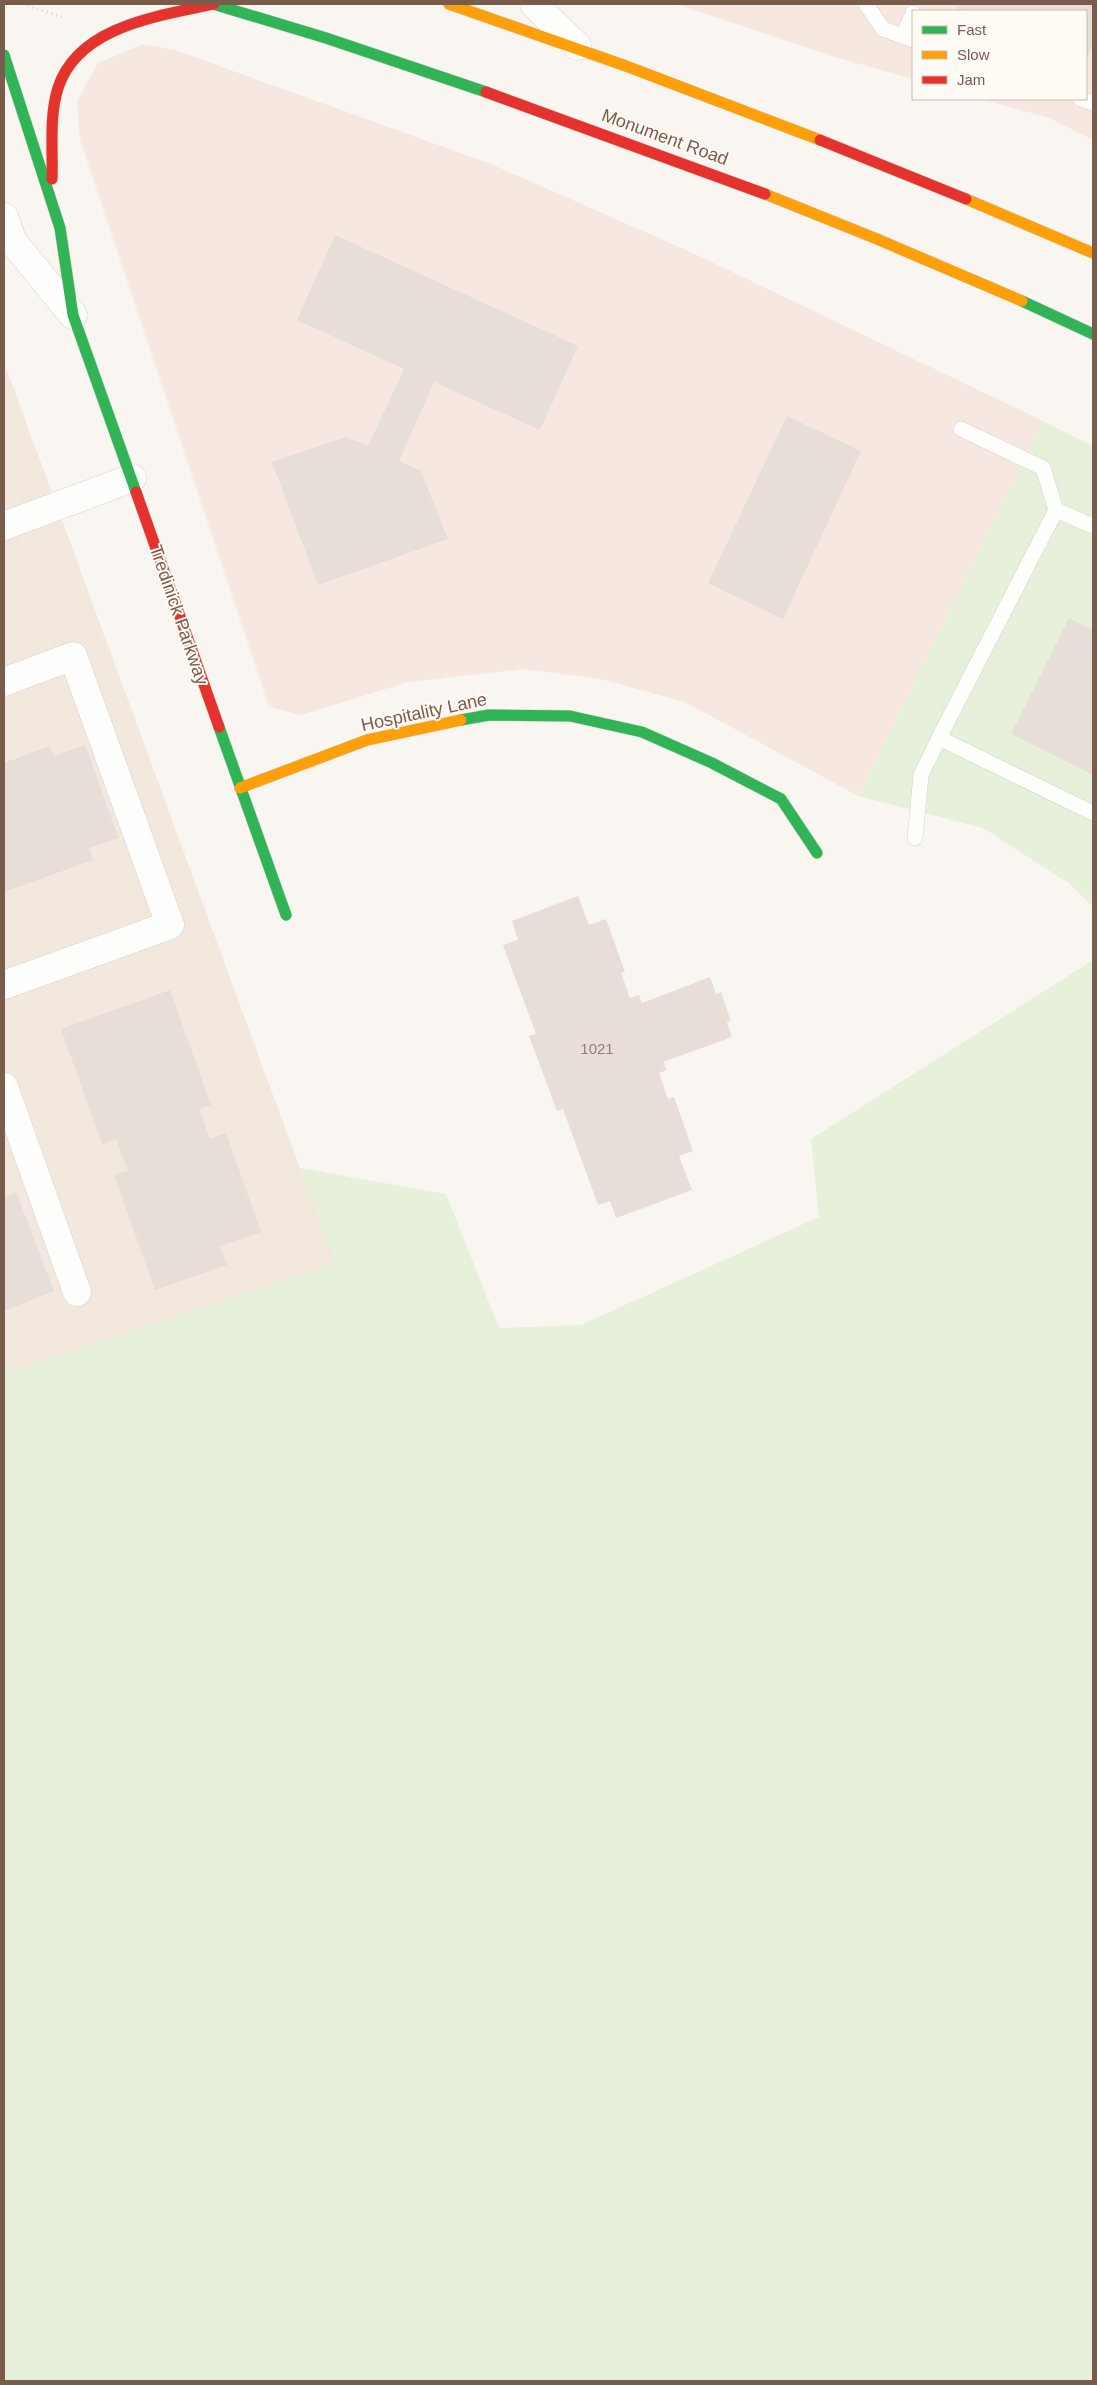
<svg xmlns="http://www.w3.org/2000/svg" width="1097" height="2385" viewBox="0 0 1097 2385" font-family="Helvetica,sans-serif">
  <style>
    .residential { fill: #f2e8de }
    .commercial { fill: #f6e8e1 }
    .green { fill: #e7f0db }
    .building { fill: #e6ded7 }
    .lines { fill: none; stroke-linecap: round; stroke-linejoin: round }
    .lane-casing { stroke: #d7d1cb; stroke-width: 16 }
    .street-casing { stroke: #d7d1cb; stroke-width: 29 }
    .fast-casing { stroke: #d9d2cb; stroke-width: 12 }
    .slow-casing { stroke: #d9d2cb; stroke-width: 12 }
    .jam-casing { stroke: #d9d2cb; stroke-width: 12 }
    .path { stroke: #dcd5d0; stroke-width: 3; stroke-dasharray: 1 4; stroke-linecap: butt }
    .lane { stroke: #fefefd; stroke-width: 15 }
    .street { stroke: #fefefd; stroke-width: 28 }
    .fast { stroke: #30b455; stroke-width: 11 }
    .slow { stroke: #ff9f0a; stroke-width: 11 }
    .jam { stroke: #e5322d; stroke-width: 11 }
    .labels { text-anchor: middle; stroke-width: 4; stroke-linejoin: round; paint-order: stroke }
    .number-label { font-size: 15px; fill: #977e72 }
    .street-label { font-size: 18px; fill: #7a5c4d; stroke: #fffaf3 }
  </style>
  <rect width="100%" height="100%" fill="#f9f5f0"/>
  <polygon class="residential" points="4,362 335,1264 4,1373"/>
  <g class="commercial">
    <polygon points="676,4 1093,4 1093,140 1049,118 982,99 1086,99 1086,11 913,11 913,79 835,57"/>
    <polygon points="143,44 175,50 491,164 697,255 1043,421 858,796 685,702 600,679 524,669 408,682 301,715 269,707 80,140 77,101 98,63"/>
  </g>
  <g class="green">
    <polygon points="1043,421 1093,446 1093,907 1070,884 983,828 858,796"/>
    <polygon points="1093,960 1093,2381 4,2381 4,1373 334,1264 300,1168 446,1194 499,1328 581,1325 819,1217 811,1139"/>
  </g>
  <g class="building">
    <polygon points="958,4 1093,4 1093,44 1086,60 1086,11 964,11 956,8"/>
    <polygon points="335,235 578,346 540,430 434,382 399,461 421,471 448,539 318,585 272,462 346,437 368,446 404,369 297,320"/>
    <polygon points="787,416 861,451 783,619 708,583"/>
    <polygon points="1069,618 1093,630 1093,775 1011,734"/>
    <polygon points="85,745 119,838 89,848 93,860 4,892 4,763 50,746 54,756"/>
    <polygon points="578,896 589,925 606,919 625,972 621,973 630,998 639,995 642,1003 710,977 716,994 721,992 731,1021 727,1022 732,1037 663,1062 667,1070 659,1073 668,1099 674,1097 693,1151 679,1156 692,1190 616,1218 610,1201 598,1205 563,1109 557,1111 529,1036 536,1034 503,945 518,940 512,921"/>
    <polygon points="170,990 211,1105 199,1109 210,1139 226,1133 261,1232 220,1246 227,1265 155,1290 114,1175 128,1171 116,1139 102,1144 61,1029"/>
    <polygon points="16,1192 54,1291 4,1311 4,1197"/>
  </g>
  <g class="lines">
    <g class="lane-casing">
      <g id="lane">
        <polyline points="866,4 883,29 913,40"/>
        <polyline points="903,36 913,13"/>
        <polyline points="1081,99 1093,103"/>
        <polyline points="961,429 1043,468 1056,510 1093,526"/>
        <polyline points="939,738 1056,510"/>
        <polyline points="915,838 921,775 939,738 1093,813"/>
      </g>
    </g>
    <g class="street-casing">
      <g id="street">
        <polyline points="534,4 577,46"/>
        <polyline points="4,217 13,242 73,315"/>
        <polyline points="4,526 132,478"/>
        <polyline points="4,682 73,656 170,925 4,985"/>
        <polyline points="4,1087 77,1292"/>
      </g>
    </g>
    <g class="fast-casing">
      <g id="fast">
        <polyline points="213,4 326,38 486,92"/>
        <polyline points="4,55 60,228 73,315 136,492"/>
        <polyline points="1022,301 1093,334"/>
        <polyline points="461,720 489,715 570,716 642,732 712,763 781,799 817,853"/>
        <polyline points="219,727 286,915"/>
      </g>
    </g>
    <g class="slow-casing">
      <g id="slow">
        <polyline points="449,4 626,66 820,140"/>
        <polyline points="765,194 877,239 1022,301"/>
        <polyline points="966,199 1093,253"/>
        <polyline points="240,788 367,740 461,720"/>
      </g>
    </g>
    <g class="jam-casing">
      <g id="jam">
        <polyline points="486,92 765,194"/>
        <polyline points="820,140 966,199"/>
        <path d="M 52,179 C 53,150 49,116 58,88 C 78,26 159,16 214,4"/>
        <polyline points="136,492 219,727"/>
      </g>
    </g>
    <polyline class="path" points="23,4 65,18"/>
    <use href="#lane" class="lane"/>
    <use href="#street" class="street"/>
    <use href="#fast" class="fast"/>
    <use href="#slow" class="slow"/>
    <use href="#jam" class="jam"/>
  </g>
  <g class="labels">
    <g class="number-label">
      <text x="597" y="1054">1021</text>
    </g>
    <g class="street-label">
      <text transform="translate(665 137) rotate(20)" y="6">Monument Road</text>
      <text transform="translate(179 615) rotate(71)" y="6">Tredinick Parkway</text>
      <text transform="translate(424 712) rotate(-12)" y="6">Hospitality Lane</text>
    </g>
  </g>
  <rect width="1097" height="2385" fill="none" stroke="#7a5c4d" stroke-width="10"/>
  <rect x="912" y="10" width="175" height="90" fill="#fffaf3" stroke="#cabbb1"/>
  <rect x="922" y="26" width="25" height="8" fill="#30b455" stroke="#cabbb1"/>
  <text x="957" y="35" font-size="15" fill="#7a5c4d">Fast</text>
  <rect x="922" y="51" width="25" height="8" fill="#ff9f0a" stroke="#cabbb1"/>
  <text x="957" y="60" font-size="15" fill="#7a5c4d">Slow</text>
  <rect x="922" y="76" width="25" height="8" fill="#e5322d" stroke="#cabbb1"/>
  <text x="957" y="85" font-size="15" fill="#7a5c4d">Jam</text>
</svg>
